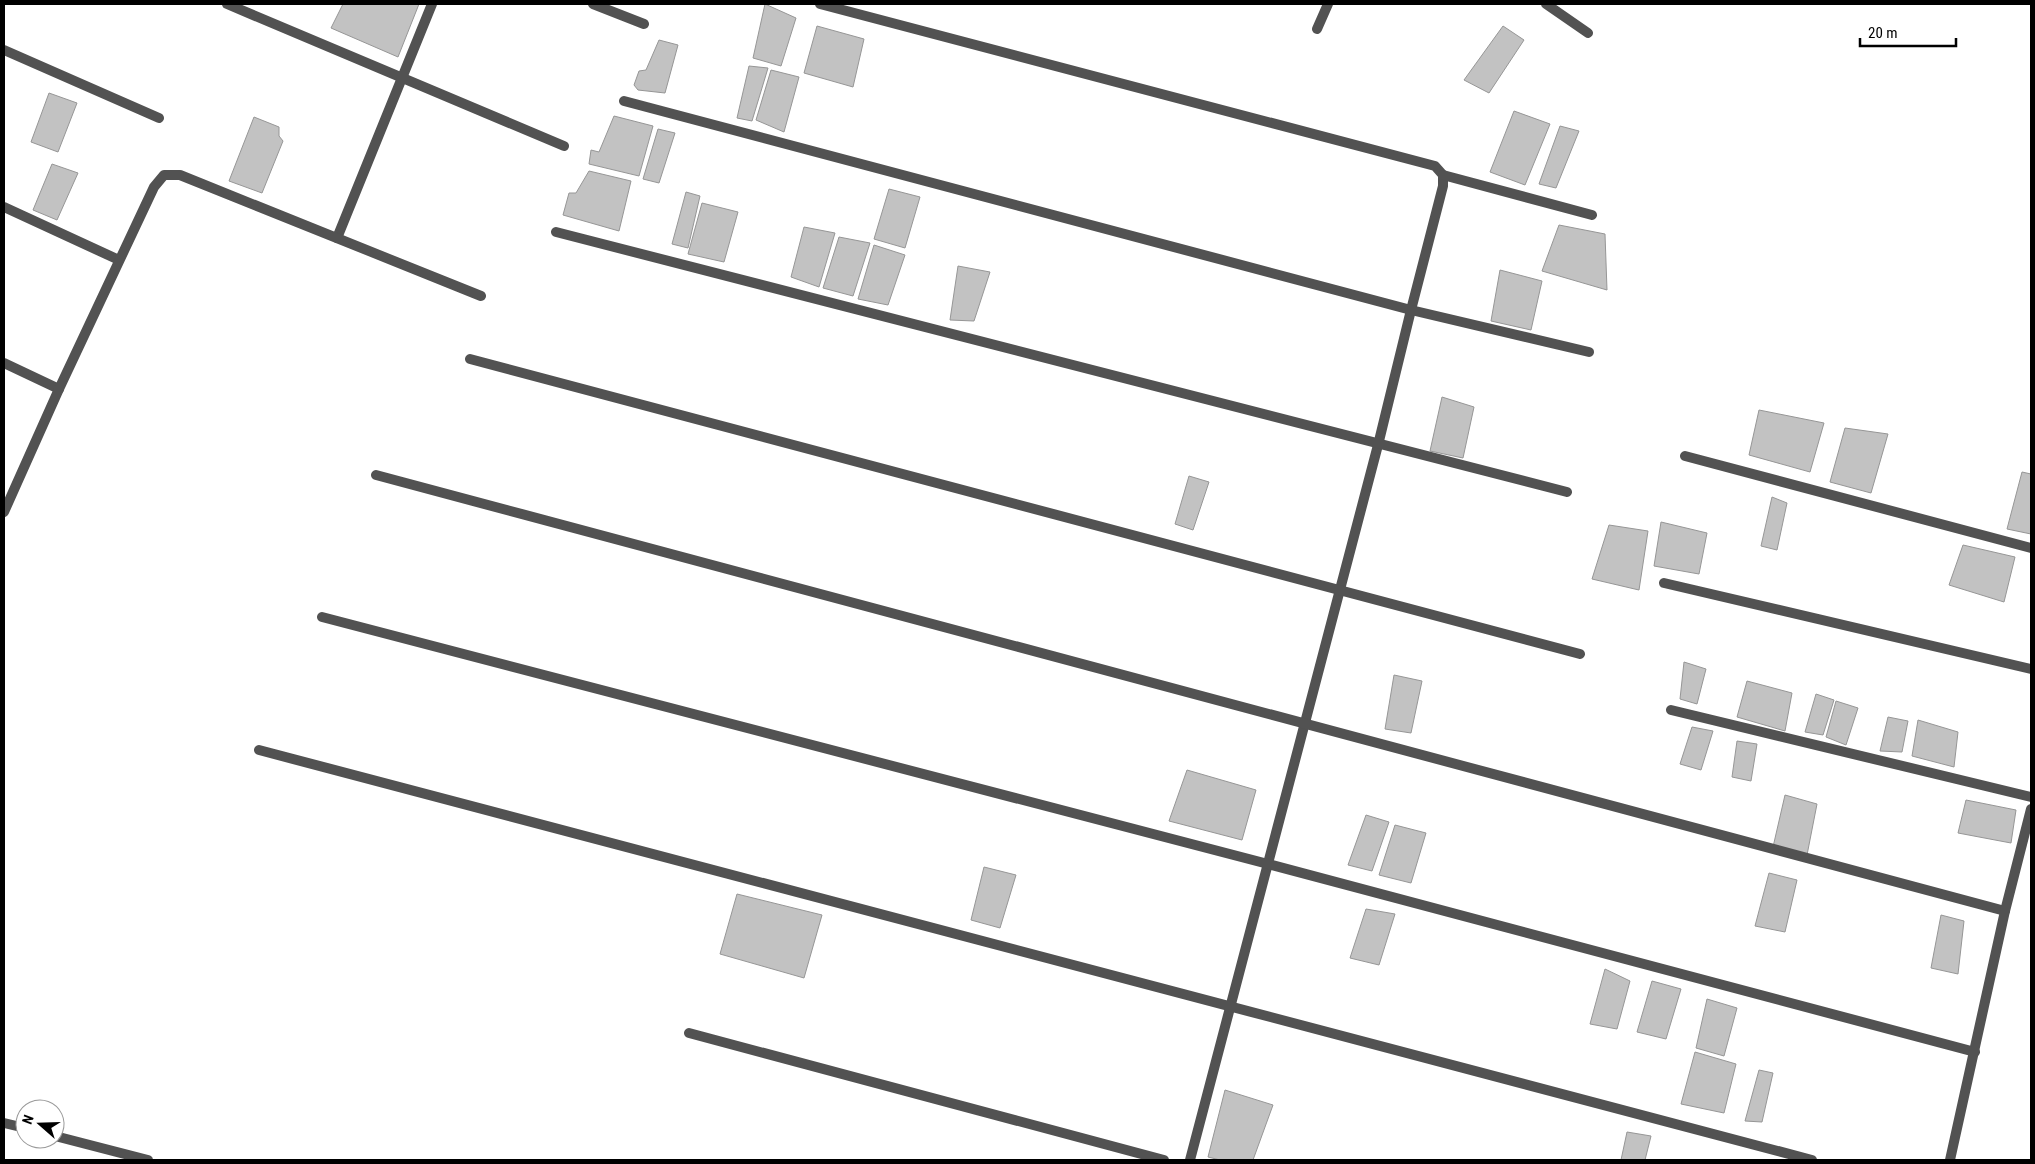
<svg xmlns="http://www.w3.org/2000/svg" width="2035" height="1164" viewBox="0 0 2035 1164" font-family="'Roboto Condensed',sans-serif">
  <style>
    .building { fill: #c2c2c2; stroke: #969696 }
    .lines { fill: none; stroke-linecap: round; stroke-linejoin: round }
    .street { stroke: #525252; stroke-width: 10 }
  </style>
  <rect width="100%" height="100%" fill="#fff"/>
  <g class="building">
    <polygon points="343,4 419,4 398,57 331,28"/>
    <polygon points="765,4 796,18 781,66 753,58"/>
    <polygon points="817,26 864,39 853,87 804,73"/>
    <polygon points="1503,26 1524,40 1489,93 1464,80"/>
    <polygon points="659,40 678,45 665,93 638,90 634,85 639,71 646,70"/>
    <polygon points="749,66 768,68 752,121 737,118"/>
    <polygon points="771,70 799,77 784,132 756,120"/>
    <polygon points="49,93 77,103 58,152 31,142"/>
    <polygon points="1514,111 1550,124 1525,185 1490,172"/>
    <polygon points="614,116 653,126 639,176 589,164 591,150 599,152"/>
    <polygon points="254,117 279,127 279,136 283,141 262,193 229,181"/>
    <polygon points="1560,126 1579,131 1556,188 1539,184"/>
    <polygon points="658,129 675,133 659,183 643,179"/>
    <polygon points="52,164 78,173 57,220 33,210"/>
    <polygon points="589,171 631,181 619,231 563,215 569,193 576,193"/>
    <polygon points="889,189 920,197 905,248 874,239"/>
    <polygon points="686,192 700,196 688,248 672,244"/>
    <polygon points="702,203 738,212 724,262 688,254"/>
    <polygon points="1559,225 1605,234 1607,290 1542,271"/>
    <polygon points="804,227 835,233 819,287 791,277"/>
    <polygon points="839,237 870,243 853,296 823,288"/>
    <polygon points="874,245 905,255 888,305 858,299"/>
    <polygon points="958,266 990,272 974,321 950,320"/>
    <polygon points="1500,270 1542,281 1531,330 1491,321"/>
    <polygon points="1442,397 1474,407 1463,458 1430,451"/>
    <polygon points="1759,410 1824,423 1810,472 1749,455"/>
    <polygon points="1845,428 1888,434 1871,493 1830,482"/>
    <polygon points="2022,472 2031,474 2031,534 2007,529"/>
    <polygon points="1189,476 1209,482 1193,530 1175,524"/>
    <polygon points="1772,497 1787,503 1777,550 1761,546"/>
    <polygon points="1661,522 1707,533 1699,574 1654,566"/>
    <polygon points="1609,525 1648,531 1639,590 1592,579"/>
    <polygon points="1963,545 2015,557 2004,602 1949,585"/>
    <polygon points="1684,662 1706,669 1697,704 1680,699"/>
    <polygon points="1394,675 1422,681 1411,733 1385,729"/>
    <polygon points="1747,681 1792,693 1785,731 1737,717"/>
    <polygon points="1816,694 1834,700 1823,735 1805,732"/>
    <polygon points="1836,701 1858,708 1846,745 1826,737"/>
    <polygon points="1888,717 1908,721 1902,752 1880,751"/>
    <polygon points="1918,720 1958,732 1954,767 1912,756"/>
    <polygon points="1692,727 1713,731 1701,770 1680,764"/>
    <polygon points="1737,741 1757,744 1751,781 1732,777"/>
    <polygon points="1187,770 1256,790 1242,840 1169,821"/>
    <polygon points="1785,795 1817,804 1807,855 1773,847"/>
    <polygon points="1966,800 2016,810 2011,843 1958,833"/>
    <polygon points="1366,815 1389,822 1372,871 1348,865"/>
    <polygon points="1395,825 1426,833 1411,883 1379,875"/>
    <polygon points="984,867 1016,875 1000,928 971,920"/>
    <polygon points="1769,873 1797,880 1785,932 1755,926"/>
    <polygon points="737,894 822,915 804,978 720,954"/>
    <polygon points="1366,909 1395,914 1379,965 1350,958"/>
    <polygon points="1941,915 1964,921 1958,974 1931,968"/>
    <polygon points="1605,969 1630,981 1617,1029 1590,1024"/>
    <polygon points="1652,981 1681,989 1666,1039 1637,1032"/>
    <polygon points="1707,999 1737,1008 1724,1056 1696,1048"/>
    <polygon points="1695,1052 1736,1064 1724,1113 1681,1104"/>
    <polygon points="1759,1070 1773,1073 1762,1122 1745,1121"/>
    <polygon points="1225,1090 1273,1105 1253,1160 1220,1160 1208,1157"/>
    <polygon points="1627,1132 1651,1136 1645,1160 1621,1160"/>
  </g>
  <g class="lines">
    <g class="street">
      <polyline points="227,4 564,146"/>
      <polyline points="593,4 644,24"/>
      <polyline points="820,4 1435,166 1443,175 1443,186 1411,310 1378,445 1190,1160"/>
      <polyline points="1546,4 1588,33"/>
      <polyline points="1317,29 1328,4"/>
      <polyline points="4,50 159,118"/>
      <polyline points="624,101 1411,310 1589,352"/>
      <polyline points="1443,175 1592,215"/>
      <polyline points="4,207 119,260"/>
      <polyline points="556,232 1567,492"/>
      <polyline points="337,238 432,4"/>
      <polyline points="470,359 1580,654"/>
      <polyline points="4,363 59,389"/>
      <polyline points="1685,456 2031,548"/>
      <polyline points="376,475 2005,911"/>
      <polyline points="4,512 59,389 154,187 164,175 180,175 481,296"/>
      <polyline points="1664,583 2031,669"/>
      <polyline points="322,617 1268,864 1975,1052"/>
      <polyline points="1671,710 2031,797"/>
      <polyline points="259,750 1812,1160"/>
      <polyline points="689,1033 1164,1160"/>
      <polyline points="4,1123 25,1128"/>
      <polyline points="55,1136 148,1160"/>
      <polyline points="1950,1160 2005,911 2031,809"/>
    </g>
  </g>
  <rect width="2035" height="1164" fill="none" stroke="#000000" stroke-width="10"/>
  <g transform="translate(40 1124) rotate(290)"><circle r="24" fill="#ffffff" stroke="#999999"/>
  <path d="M0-4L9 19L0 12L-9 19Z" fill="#000000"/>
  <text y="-8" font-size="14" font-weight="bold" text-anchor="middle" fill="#000000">N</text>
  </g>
  <path d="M1860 38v8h96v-8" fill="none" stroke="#000000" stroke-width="2.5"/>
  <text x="1868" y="38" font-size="15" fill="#000000" stroke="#ffffff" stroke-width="4" paint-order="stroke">20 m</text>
</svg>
